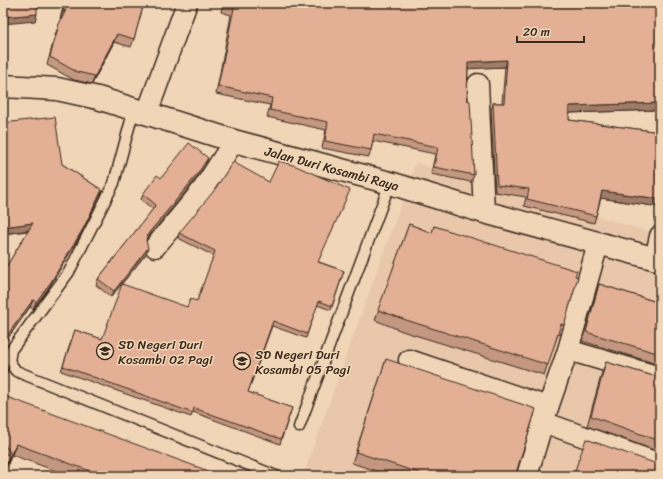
<svg xmlns="http://www.w3.org/2000/svg" width="663" height="479" viewBox="0 0 663 479" font-family="Sriracha,sans-serif">
  <style>
    .built { fill: #e8c7aa }
    .lines { fill: none; stroke-linecap: round; stroke-linejoin: round }
    .service-casing { stroke: #3b2a1e; stroke-width: 13 }
    .minor-casing { stroke: #3b2a1e; stroke-width: 23 }
    .secondary-casing { stroke: #3b2a1e; stroke-width: 25 }
    .service { stroke: #f0d5b7; stroke-width: 10 }
    .minor { stroke: #f0d5b7; stroke-width: 20 }
    .secondary { stroke: #f0d5b7; stroke-width: 22 }
    .wall { fill: #c39780; stroke: #3b2a1e }
    .shaded-wall { fill: #9f7b68; stroke: #3b2a1e }
    .building { fill: #e3b095; stroke: #3b2a1e }
    .labels { text-anchor: middle; stroke-width: 3; stroke-linejoin: round; paint-order: stroke }
    .street-label { font-size: 13px; fill: #3b2a1e; stroke: #f0d5b7 }
    .poi-label { font-size: 13px; fill: #3b2a1e; stroke: #f0d5b7; text-anchor: start }
  </style>
  <rect width="100%" height="100%" fill="#f0d5b7"/>
  <filter id="ink" filterUnits="userSpaceOnUse"><feTurbulence type="fractalNoise" baseFrequency=".025" numOctaves="2"/><feDisplacementMap in="SourceGraphic" scale="8" xChannelSelector="R" yChannelSelector="G"/><feConvolveMatrix kernelMatrix="1 2 1 2 8 2 1 2 1" color-interpolation-filters="sRGB"/></filter>
  <g filter="url(#ink)">
    <polygon class="built" points="416,163 660,235 660,476 303,476"/>
    <g class="lines">
      <g class="service-casing">
        <g id="service">
          <polyline points="134,109 114,183 69,272 11,350 9,361 16,371 276,476"/>
          <polyline points="299,427 390,183"/>
        </g>
      </g>
      <g class="minor-casing">
        <g id="minor">
          <polyline points="478,84 484,212"/>
          <polyline points="147,113 187,3"/>
          <polyline points="155,247 203,189 234,141"/>
          <polyline points="655,259 660,236"/>
          <polyline points="568,350 660,377"/>
          <polyline points="409,360 548,407"/>
          <polyline points="543,422 660,464"/>
          <polyline points="527,476 543,422 568,350 598,244"/>
        </g>
      </g>
      <g class="secondary-casing">
        <polyline id="secondary" points="3,86 57,89 98,98 234,141 390,183 484,212 660,260"/>
      </g>
      <use href="#service" class="service"/>
      <use href="#minor" class="minor"/>
      <use href="#secondary" class="secondary"/>
    </g>
    <g class="wall">
      <polygon points="64,3 144,3 134,39 131,47 114,42 92,84 74,80 47,65 56,32 62,19 60,19"/>
      <polygon points="223,3 660,3 660,110 569,113 569,120 660,132 660,207 601,198 596,216 594,223 524,206 526,197 495,192 491,110 493,103 502,103 505,67 468,68 467,100 474,175 471,182 431,174 435,154 373,141 371,150 369,157 322,148 326,130 267,117 270,105 216,94 231,15 221,12"/>
      <polygon points="62,164 102,190 100,197 80,236 48,289 33,309 30,307 3,345 3,272 28,231 3,234"/>
      <polygon points="206,164 194,182 146,240 146,254 111,297 96,285 98,279 153,209 141,200 143,194 161,178"/>
      <polygon points="409,224 432,233 434,226 575,276 564,325 560,335 558,334 544,375 402,331 375,320"/>
      <polygon points="179,233 319,262 344,271 331,310 317,305 306,338 272,326 248,392 292,408 280,444 193,412 191,417 61,371 75,330 102,339 187,307 197,301 214,256 178,238"/>
      <polygon points="599,284 660,303 660,365 582,341 596,294"/>
      <polygon points="386,359 515,476 391,476 352,463"/>
      <polygon points="606,362 660,378 660,452 587,426 602,372"/>
      <polygon points="3,407 222,476 70,476 12,455 3,473"/>
    </g>
    <g class="shaded-wall">
      <polygon points="66,10 63,19 60,19 63,11"/>
      <polygon points="37,14 35,21 3,24 3,17"/>
      <polygon points="117,34 114,42 92,84 95,76"/>
      <polygon points="507,60 505,67 465,69 468,62"/>
      <polygon points="660,103 660,110 567,113 569,106"/>
      <polygon points="208,158 206,164 194,182 146,240 144,245 148,234"/>
      <polygon points="102,190 100,197 80,236 48,289 33,309 36,302"/>
      <polygon points="602,191 660,199 660,207 600,198"/>
      <polygon points="33,223 30,230 3,234 3,227"/>
      <polygon points="148,248 146,254 111,297 114,291"/>
      <polygon points="33,300 30,307 3,345 3,341"/>
      <polygon points="9,367 6,375 3,377 3,371"/>
      <polygon points="16,444 12,455 7,465 11,454"/>
      <polygon points="10,456 7,465 3,473 3,470"/>
    </g>
    <g class="building">
      <polygon points="3,3 37,3 37,14 3,17"/>
      <polygon points="65,3 144,3 134,39 117,34 95,76 77,72 50,57 59,24 66,10 63,11"/>
      <polygon points="224,3 660,3 660,103 569,106 569,120 660,132 660,199 602,191 596,216 527,199 529,189 497,185 493,103 504,103 507,60 468,62 467,100 470,101 474,175 434,167 438,147 374,134 371,150 325,141 328,122 270,110 272,98 218,86 234,8 223,5"/>
      <polygon points="55,117 62,164 102,190 83,229 51,282 36,302 33,300 3,341 3,272 33,223 3,227 3,123"/>
      <polygon points="189,143 208,158 196,176 148,234 146,240 148,248 114,291 98,279 156,205 143,194 157,175 161,178"/>
      <polygon points="279,161 296,166 350,190 318,262 344,271 332,306 319,301 307,334 273,321 248,392 292,408 281,439 194,408 193,413 63,366 75,330 102,339 122,284 187,307 190,299 197,301 215,251 179,233 213,192 233,162 269,182"/>
      <polygon points="409,224 432,233 434,226 577,271 575,276 578,277 564,325 561,324 548,365 406,320 378,310"/>
      <polygon points="599,284 660,303 660,354 586,332"/>
      <polygon points="3,359 9,367 3,371"/>
      <polygon points="386,359 536,409 515,476 428,476 356,452"/>
      <polygon points="606,362 660,378 660,441 591,416"/>
      <polygon points="7,397 222,476 104,476 16,444 11,454 3,442 3,407"/>
      <polygon points="586,439 660,465 660,476 573,476"/>
      <polygon points="3,452 10,456 3,470"/>
    </g>
  </g>
  <defs>
    <g id="school-ring" transform="scale(0.9)"><circle r="9.5" fill="#f0d5b7" stroke="#3b2a1e" stroke-width="1.5"/><path d="M0-5L7-2L0 1L-7-2ZM-4 1L0 2.5L4 1V4Q0 6-4 4Z" fill="#3b2a1e"/></g>
  </defs>
  <g fill-rule="evenodd">
    <use href="#school-ring" x="105" y="351"/>
    <use href="#school-ring" x="242" y="361"/>
  </g>
  <g class="labels">
    <g class="street-label">
      <text transform="translate(332 168) rotate(15)" y="5">Jalan Duri Kosambi Raya</text>
    </g>
    <g class="poi-label">
      <text x="118" y="349">SD Negeri Duri<tspan x="118" dy="15">Kosambi 02 Pagi</tspan></text>
      <text x="255" y="359">SD Negeri Duri<tspan x="255" dy="15">Kosambi 05 Pagi</tspan></text>
    </g>
  </g>
  <rect width="663" height="479" fill="none" stroke="#f0d5b7" stroke-width="16"/>
  <rect x="8" y="8" width="647" height="463" fill="none" stroke="#3b2a1e" stroke-width="1.5" filter="url(#ink)"/>
  <path d="M517 36v6h67v-6" fill="none" stroke="#3b2a1e" stroke-width="2"/>
  <text x="523" y="36" font-size="12" fill="#3b2a1e" stroke="#f0d5b7" stroke-width="3" paint-order="stroke">20 m</text>
</svg>
